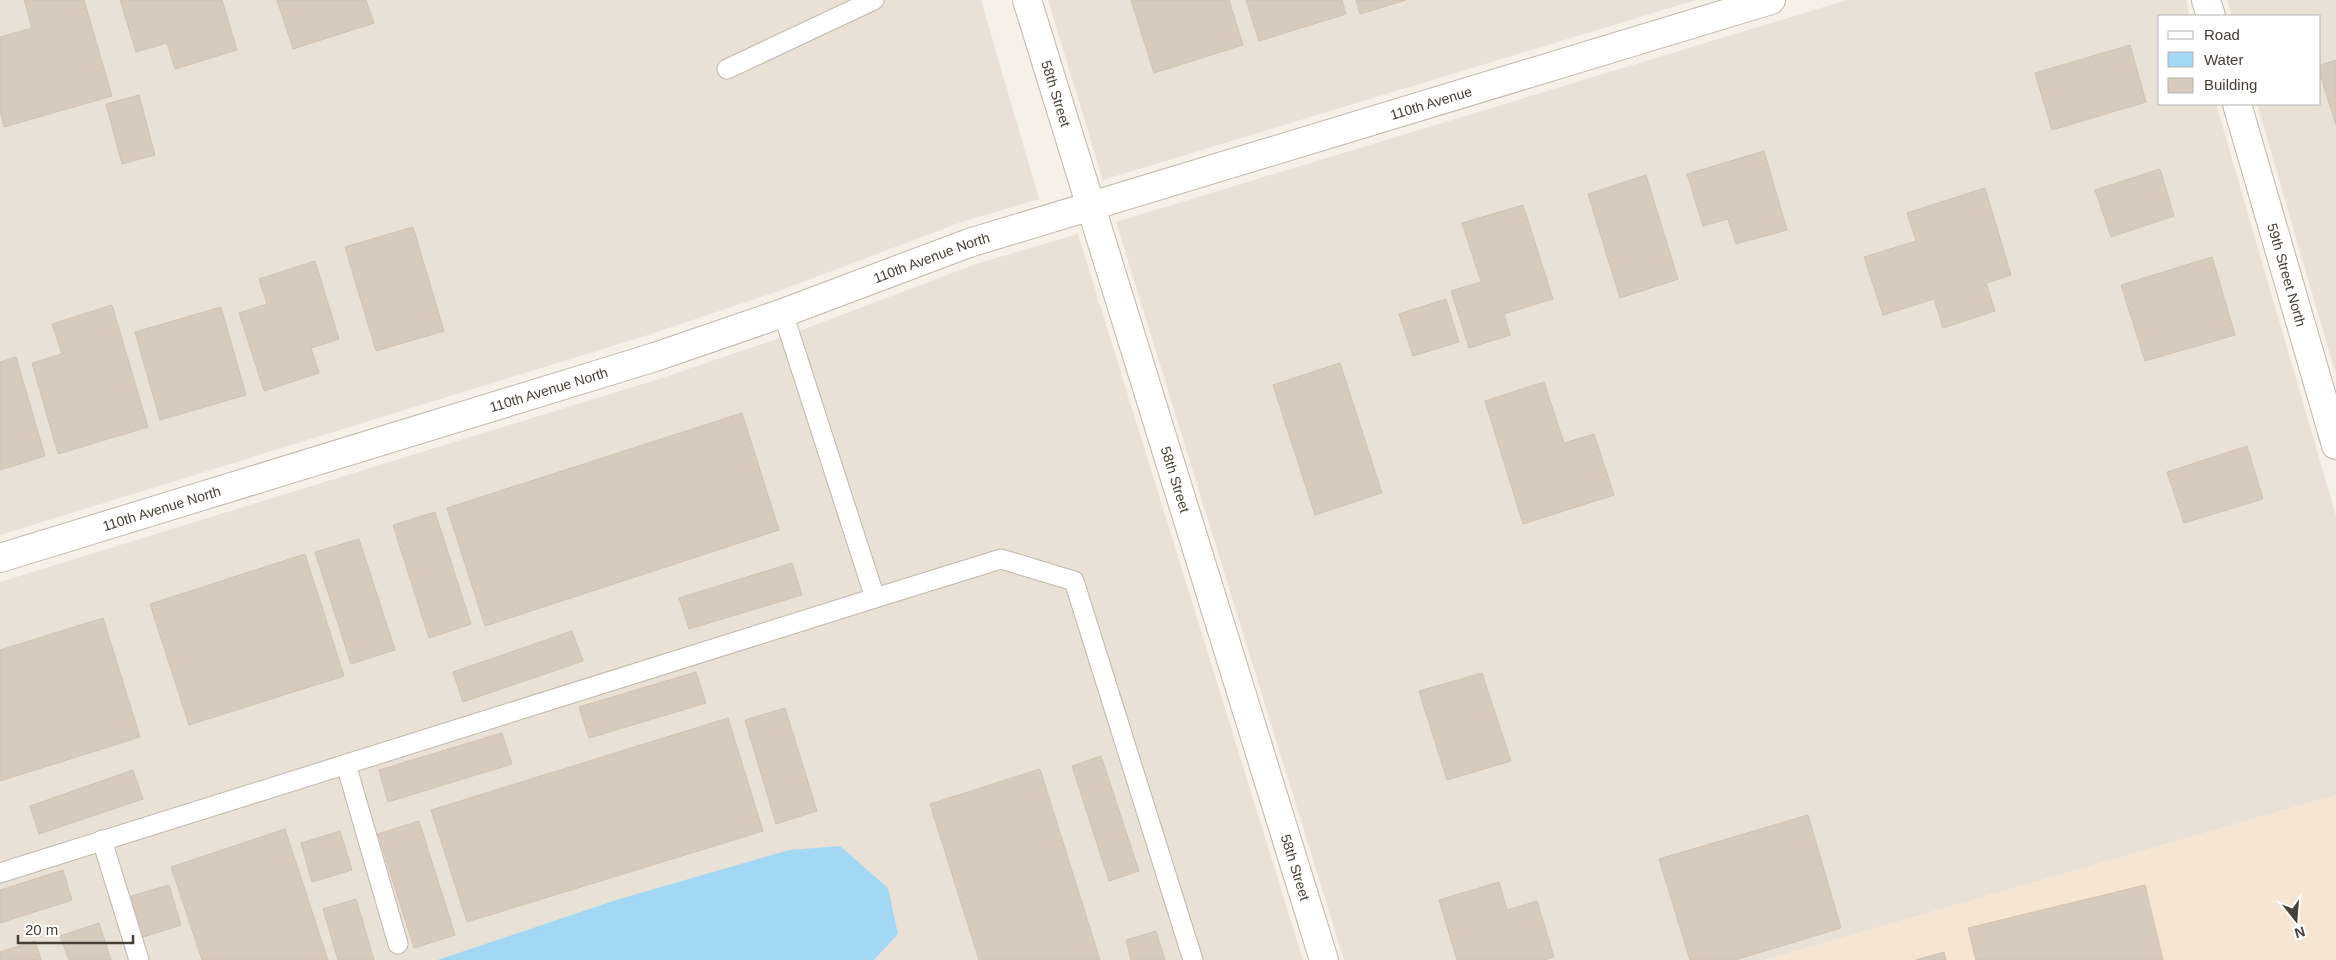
<svg xmlns="http://www.w3.org/2000/svg" width="2336" height="960" viewBox="0 0 2336 960" font-family="Arial,sans-serif">
  <style>
    .residential { fill: #e9e1d6 }
    .commercial { fill: #f7e5d3 }
    .water { fill: #a2d8f3 }
    .building { fill: #d7cbbd; stroke: #d2c2b0 }
    .lines { fill: none; stroke-linecap: round; stroke-linejoin: round }
    .service-casing { stroke: #c1b7aa; stroke-width: 21 }
    .minor-casing { stroke: #c1b7aa; stroke-width: 30 }
    .tertiary-casing { stroke: #c1b7aa; stroke-width: 30 }
    .service { stroke: #fff; stroke-width: 19 }
    .minor { stroke: #fff; stroke-width: 28 }
    .tertiary { stroke: #fff; stroke-width: 28 }
    .labels { text-anchor: middle; stroke-width: 4; stroke-linejoin: round; paint-order: stroke }
    .street-label { font-size: 14px; fill: #484036; stroke: #fff }
  </style>
  <rect width="100%" height="100%" fill="#f5f0e8"/>
  <g class="residential">
    <polygon points="0,0 981,0 1039,199 962,222 776,292 648,335 0,535"/>
    <polygon points="1048,0 1696,0 1103,180"/>
    <polygon points="1847,0 2186,0 2190,16 2160,16 2160,104 2216,104 2336,516 2336,795 1765,960 1344,960 1116,222"/>
    <polygon points="2227,0 2336,0 2336,375 2257,104 2320,104 2320,16 2232,16"/>
    <polygon points="1078,234 1303,960 874,960 898,934 616,900 437,960 0,960 0,582 662,378 791,334 976,264"/>
  </g>
  <polygon class="commercial" points="2336,795 2336,960 1765,960"/>
  <polygon class="water" points="840,846 888,888 898,934 874,960 437,960 616,900 789,850"/>
  <g class="building">
    <polygon points="24,0 84,0 112,96 4,127 0,111 0,37 32,28"/>
    <polygon points="120,0 222,0 237,50 175,69 167,43 136,52"/>
    <polygon points="277,0 366,0 374,23 293,49"/>
    <polygon points="1131,0 1229,0 1243,45 1154,73"/>
    <polygon points="1246,0 1342,0 1346,14 1259,41"/>
    <polygon points="1356,0 1406,0 1360,14"/>
    <polygon points="2130,45 2146,102 2052,130 2035,73"/>
    <polygon points="2336,60 2336,125 2320,74 2320,65"/>
    <polygon points="139,95 155,155 122,164 106,104"/>
    <polygon points="1764,151 1787,230 1736,244 1728,219 1703,226 1687,174"/>
    <polygon points="2160,169 2174,216 2111,237 2095,190"/>
    <polygon points="1646,175 1678,279 1620,298 1588,194"/>
    <polygon points="1985,188 2011,275 1986,283 1995,311 1943,328 1934,299 1883,315 1864,257 1916,241 1907,213"/>
    <polygon points="1523,205 1553,299 1504,314 1510,335 1469,348 1451,291 1481,282 1462,223"/>
    <polygon points="413,227 444,331 376,351 345,247"/>
    <polygon points="2212,257 2235,335 2145,361 2121,285"/>
    <polygon points="315,261 339,339 311,348 319,373 264,391 239,313 267,304 259,279"/>
    <polygon points="1446,299 1459,342 1413,356 1399,314"/>
    <polygon points="112,305 148,427 58,454 32,363 62,354 52,324"/>
    <polygon points="221,307 246,395 160,420 135,332"/>
    <polygon points="16,357 45,456 0,470 0,362"/>
    <polygon points="1340,363 1382,493 1315,515 1273,385"/>
    <polygon points="1544,382 1564,443 1594,434 1614,495 1523,524 1485,401"/>
    <polygon points="742,413 779,530 485,626 447,508"/>
    <polygon points="2247,446 2263,499 2184,523 2167,472"/>
    <polygon points="435,512 471,624 429,638 393,525"/>
    <polygon points="359,539 395,650 351,664 315,552"/>
    <polygon points="305,554 344,676 189,725 150,604"/>
    <polygon points="792,563 802,595 689,629 679,598"/>
    <polygon points="103,618 140,737 0,781 0,650"/>
    <polygon points="572,631 583,661 463,702 453,672"/>
    <polygon points="696,672 706,703 589,738 579,707"/>
    <polygon points="1482,673 1511,761 1447,780 1419,691"/>
    <polygon points="785,708 817,811 776,824 745,720"/>
    <polygon points="728,718 763,831 467,922 431,810"/>
    <polygon points="502,733 512,764 388,802 379,770"/>
    <polygon points="1101,756 1139,871 1109,881 1072,766"/>
    <polygon points="1040,769 1100,960 979,960 930,804"/>
    <polygon points="133,770 143,799 39,834 30,806"/>
    <polygon points="1808,815 1841,928 1735,960 1690,960 1659,859"/>
    <polygon points="419,821 455,935 414,948 378,834"/>
    <polygon points="285,829 328,960 202,960 171,867"/>
    <polygon points="340,831 352,870 312,882 301,843"/>
    <polygon points="63,870 72,900 0,923 0,890"/>
    <polygon points="1499,882 1507,910 1537,901 1554,957 1544,960 1457,960 1439,900"/>
    <polygon points="169,885 181,925 143,937 131,896"/>
    <polygon points="2145,885 2163,960 1976,960 1968,928"/>
    <polygon points="356,899 374,960 338,960 323,909"/>
    <polygon points="99,923 111,960 69,960 60,936"/>
    <polygon points="1156,931 1165,960 1131,960 1126,940"/>
    <polygon points="35,941 41,960 0,960 0,952"/>
    <polygon points="1944,952 1946,960 1916,960"/>
  </g>
  <g class="lines">
    <g class="service-casing">
      <g id="service">
        <polyline points="727,69 874,0"/>
        <polyline points="875,598 1001,559 1074,581 1193,960"/>
        <polyline points="346,764 398,944"/>
        <polyline points="102,840 139,960"/>
        <polyline points="0,873 875,598 783,313"/>
      </g>
    </g>
    <g class="minor-casing">
      <g id="minor">
        <polyline points="2206,0 2211,16"/>
        <path id="s1" d="M 2237,104 L 2336,445"/>
      </g>
    </g>
    <g class="tertiary-casing">
      <g id="tertiary">
        <path id="s2" d="M 1027,0 L 1324,960"/>
        <path id="s3" d="M 0,558 L 655,357 L 783,313 L 969,243 L 1771,0"/>
      </g>
    </g>
    <use href="#service" class="service"/>
    <use href="#minor" class="minor"/>
    <use href="#tertiary" class="tertiary"/>
  </g>
  <g class="labels">
    <g class="street-label">
      <text dy="5" stroke="none"><textPath href="#s2" startOffset="98">58th Street</textPath></text>
      <text dy="5" stroke="none"><textPath href="#s3" startOffset="1502">110th Avenue</textPath></text>
      <text dy="5" stroke="none"><textPath href="#s3" startOffset="979">110th Avenue North</textPath></text>
      <text dy="5" stroke="none"><textPath href="#s1" startOffset="178">59th Street North</textPath></text>
      <text dy="5" stroke="none"><textPath href="#s3" startOffset="574">110th Avenue North</textPath></text>
      <text dy="5" stroke="none"><textPath href="#s2" startOffset="502">58th Street</textPath></text>
      <text dy="5" stroke="none"><textPath href="#s3" startOffset="169">110th Avenue North</textPath></text>
      <text dy="5" stroke="none"><textPath href="#s2" startOffset="908">58th Street</textPath></text>
    </g>
  </g>
  <rect x="2158" y="15" width="162" height="90" fill="#ffffff" stroke="#b6b3af"/>
  <rect x="2168" y="31" width="25" height="8" fill="#ffffff" stroke="#b6b3af"/>
  <text x="2204" y="40" font-size="15" fill="#484036">Road</text>
  <rect x="2168" y="52" width="25" height="15" fill="#a2d8f3" stroke="#b6b3af"/>
  <text x="2204" y="65" font-size="15" fill="#484036">Water</text>
  <rect x="2168" y="78" width="25" height="15" fill="#d7cbbd" stroke="#b6b3af"/>
  <text x="2204" y="90" font-size="15" fill="#484036">Building</text>
  <g transform="translate(2296 920) rotate(163)" stroke="#ffffff" stroke-width="4" paint-order="stroke">
  <path d="M0-4L9 19L0 12L-9 19Z" fill="#484036"/>
  <text y="-8" font-size="14" font-weight="bold" text-anchor="middle" fill="#484036">N</text>
  </g>
  <path d="M18 935v8h115v-8" fill="none" stroke="#484036" stroke-width="2.5"/>
  <text x="25" y="935" font-size="15" fill="#484036" stroke="#ffffff" stroke-width="4" paint-order="stroke">20 m</text>
</svg>
